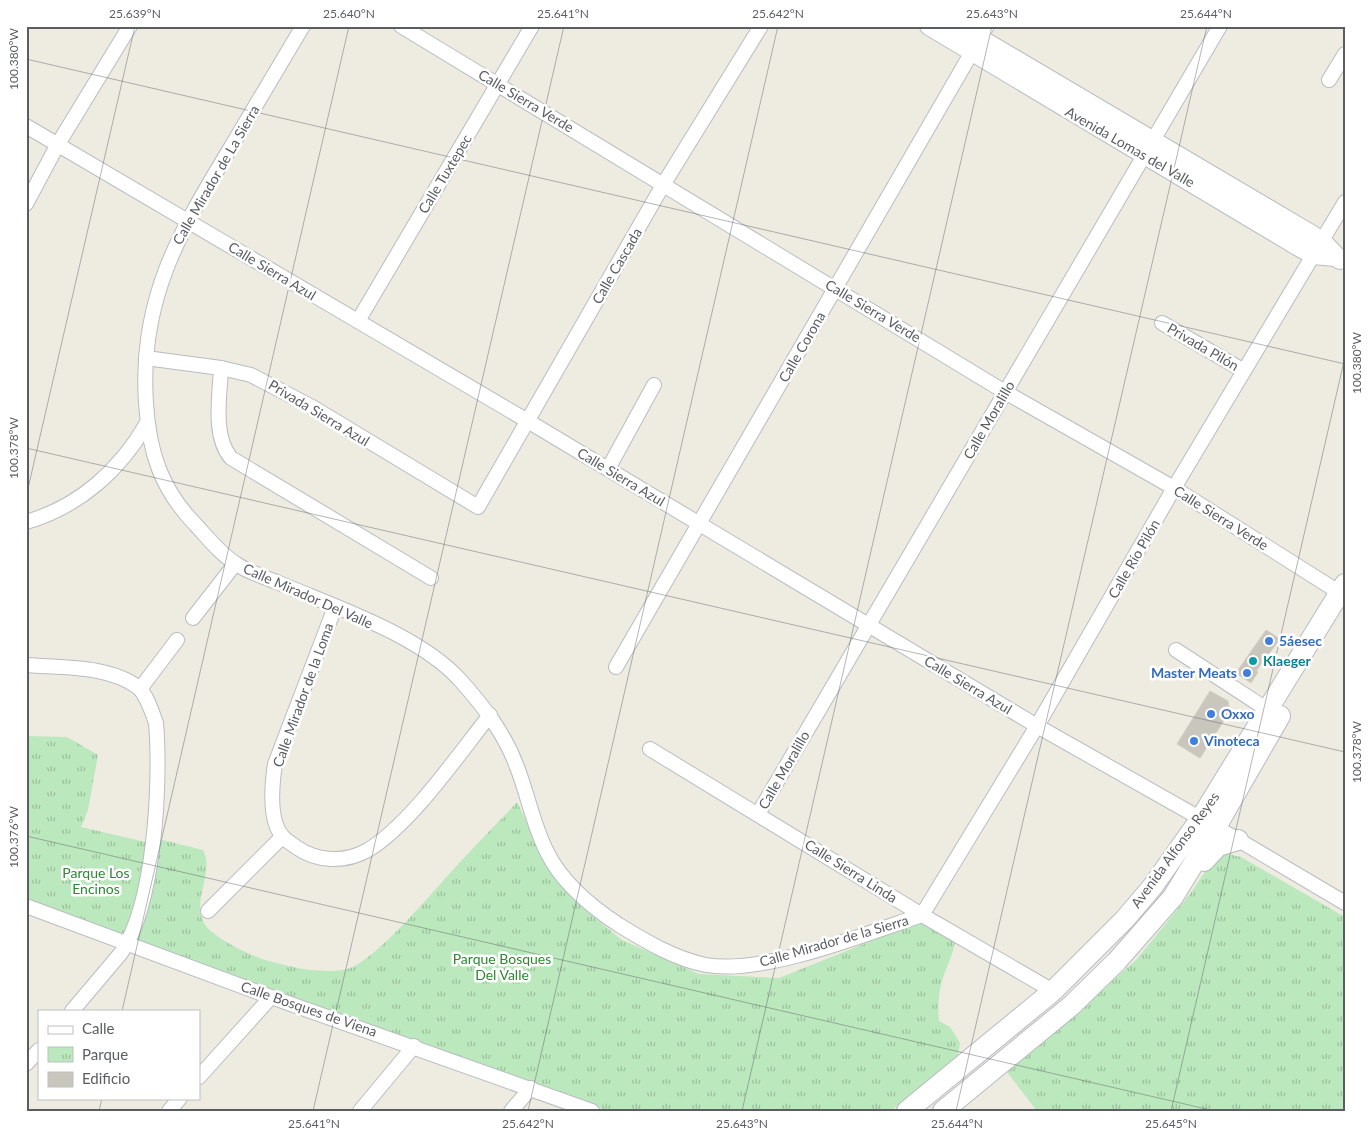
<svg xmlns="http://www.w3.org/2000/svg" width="1371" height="1137" viewBox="0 0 1371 1137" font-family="Lato,sans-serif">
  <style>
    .park { fill: url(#park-tufts) }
    .building { fill: #c9c6be; stroke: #d3cdbf }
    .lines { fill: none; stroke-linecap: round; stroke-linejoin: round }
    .minor-casing { stroke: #b9bcc1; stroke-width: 16 }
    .tertiary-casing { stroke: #b9bcc1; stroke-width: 20 }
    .secondary-casing { stroke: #b7bbc1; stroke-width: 22 }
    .minor { stroke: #fff; stroke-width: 14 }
    .tertiary { stroke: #fff; stroke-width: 18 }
    .secondary { stroke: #fff; stroke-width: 20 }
    .ticks { fill: none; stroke: #5a5e63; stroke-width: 1; stroke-opacity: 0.45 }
    .shop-dot { fill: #3f7fe0; stroke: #fff; stroke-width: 2 }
    .culture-dot { fill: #0f9aa8; stroke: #fff; stroke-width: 2 }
    .labels { text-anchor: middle; stroke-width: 5; stroke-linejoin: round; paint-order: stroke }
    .street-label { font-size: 14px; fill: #5a5e63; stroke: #fff }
    .shop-label { font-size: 14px; font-weight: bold; fill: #366cbe; stroke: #fff; text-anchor: start }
    .culture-label { font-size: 14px; font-weight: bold; fill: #0d838f; stroke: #fff; text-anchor: start }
    .park-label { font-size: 14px; fill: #2e8734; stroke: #fff }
    .neatline { fill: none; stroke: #5a5e63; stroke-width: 2 }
    .ticks-label { font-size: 12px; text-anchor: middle; fill: #5a5e63 }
  </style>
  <defs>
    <pattern id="park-tufts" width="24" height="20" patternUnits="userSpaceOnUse" patternTransform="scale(1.25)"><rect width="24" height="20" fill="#bbe8bc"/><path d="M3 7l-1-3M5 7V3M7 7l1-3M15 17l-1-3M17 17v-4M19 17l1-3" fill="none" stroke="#9bbf9c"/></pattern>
  </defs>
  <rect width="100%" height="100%" fill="#eeece1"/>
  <g class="park">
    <polygon points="26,736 67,737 98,755 88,810 81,827 154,844 128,943 26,909"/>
    <path d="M 517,802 L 548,865 L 583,908 L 622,940 L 699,974 L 779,978 L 926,919 L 955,932 C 957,951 945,967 941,985 C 938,997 938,1009 939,1021 L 950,1027 L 960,1043 L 958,1055 L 891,1111 L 608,1111 L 140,941 L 136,938 L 158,842 L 163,840 L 203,850 C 215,872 191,901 204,923 C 211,937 250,955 265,960 C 292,967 319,975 347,969 C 376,962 439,884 462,860 C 480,840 499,822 517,802 Z"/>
    <polygon points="1223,853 1241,857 1345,917 1345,1111 1037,1111 1007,1072 1136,960 1190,894 1215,857"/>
  </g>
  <g class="building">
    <polygon points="1266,630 1280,639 1256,671 1258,672 1251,683 1236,673"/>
    <polygon points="1210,691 1228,701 1230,711 1200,758 1177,744"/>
  </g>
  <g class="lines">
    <g class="minor-casing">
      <g id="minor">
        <path d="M 303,26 C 279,67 255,107 231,147 C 179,233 139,300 146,403 C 149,452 161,489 195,524 C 207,537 222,556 238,565 C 250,573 265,577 279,583 C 335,607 420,635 461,681 C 484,707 505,734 517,767 C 528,795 533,825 547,852 C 562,883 590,906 619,925 C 645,941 675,959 706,965 C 764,975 865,934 922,915 L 1037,726 L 1174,488 L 1345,202"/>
        <polyline points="401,26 1005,392 1174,488 1345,596"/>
        <polyline points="1329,80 1345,54"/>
        <polyline points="26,126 526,420 1037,726 1242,842 1345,903"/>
        <polyline points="26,204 58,144 130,26"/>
        <polyline points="358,321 532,26"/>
        <polyline points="1162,323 1244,371"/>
        <polyline points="146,358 221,368 251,375 314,408 478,507 663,185 761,26"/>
        <path d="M 221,368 C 220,395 212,436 231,458 L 431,578"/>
        <polyline points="608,469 654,385"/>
        <path d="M 26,522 C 79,507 120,470 147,423"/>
        <path d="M 335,607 L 275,764 C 272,784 268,822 284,838 C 287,841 292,844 296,847 C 317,862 345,863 368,850 C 411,824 458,755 490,715"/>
        <polyline points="193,618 235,564"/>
        <polyline points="1176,650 1274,714"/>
        <path d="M 26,665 C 61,668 110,665 139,688 C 147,696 152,712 156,723 C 161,781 155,904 121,953 L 72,1011"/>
        <polyline points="616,667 987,26"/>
        <polyline points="140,689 177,640"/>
        <polyline points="650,749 922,915 1053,991"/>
        <polyline points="758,814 1220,26"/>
        <polyline points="26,906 271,997 592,1111"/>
        <polyline points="208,911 282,837"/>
        <polyline points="26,1064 39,1050"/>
        <polyline points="199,1077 271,997"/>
        <polyline points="169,1111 180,1098"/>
        <polyline points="360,1111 414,1046"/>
        <polyline points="511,1111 531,1088"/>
      </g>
    </g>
    <g class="tertiary-casing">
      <g id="tertiary">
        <polyline points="929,26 1297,246 1313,255 1335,257"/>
        <polyline points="959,26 1306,231 1322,241 1340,260"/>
      </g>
    </g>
    <g class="secondary-casing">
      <g id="secondary">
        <polyline points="1204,861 1218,846 1238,840"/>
        <polyline points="907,1111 1053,991 1125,919 1153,886 1201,818 1345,584"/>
        <polyline points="943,1111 1072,1005 1117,961 1173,897 1216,827 1280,716"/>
      </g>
    </g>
    <use href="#minor" class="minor"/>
    <use href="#tertiary" class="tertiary"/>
    <use href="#secondary" class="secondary"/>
  </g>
  <path class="ticks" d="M 26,59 L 1345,364M 26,448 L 1345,752M 26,497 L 135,26M 26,836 L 1215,1111M 122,1011 L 349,26M 99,1111 L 102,1098M 313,1111 L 564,26M 528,1111 L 778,26M 742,1111 L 992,26M 956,1111 L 1207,26M 1171,1111 L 1345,357"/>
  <g class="shop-dot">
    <circle cx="1269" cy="641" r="5"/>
    <circle cx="1247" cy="673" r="5"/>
    <circle cx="1211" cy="714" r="5"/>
    <circle cx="1194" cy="741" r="5"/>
  </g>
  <circle class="culture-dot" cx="1253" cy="661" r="5"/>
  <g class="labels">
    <g class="street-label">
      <text transform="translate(526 101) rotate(31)" y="5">Calle Sierra Verde</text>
      <text transform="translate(1130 147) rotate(30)" y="5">Avenida Lomas del Valle</text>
      <text transform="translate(445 174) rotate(-59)" y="5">Calle Tuxtepec</text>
      <text transform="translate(216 175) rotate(-60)" y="5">Calle Mirador de La Sierra</text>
      <text transform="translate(617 266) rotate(-60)" y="5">Calle Cascada</text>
      <text transform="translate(272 271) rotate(31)" y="5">Calle Sierra Azul</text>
      <text transform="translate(873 311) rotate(31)" y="5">Calle Sierra Verde</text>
      <text transform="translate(802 347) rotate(-60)" y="5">Calle Corona</text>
      <text transform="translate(1203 347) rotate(30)" y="5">Privada Pilón</text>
      <text transform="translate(319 413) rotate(31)" y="5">Privada Sierra Azul</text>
      <text transform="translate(989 420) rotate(-60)" y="5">Calle Moralillo</text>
      <text transform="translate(621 477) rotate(31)" y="5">Calle Sierra Azul</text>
      <text transform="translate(1221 518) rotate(32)" y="5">Calle Sierra Verde</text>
      <text transform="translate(1134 559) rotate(-60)" y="5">Calle Río Pilón</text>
      <text transform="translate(308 596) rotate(24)" y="5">Calle Mirador Del Valle</text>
      <text transform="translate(968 685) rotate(31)" y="5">Calle Sierra Azul</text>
      <text transform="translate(303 695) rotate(-70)" y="5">Calle Mirador de la Loma</text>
      <text transform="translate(784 770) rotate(-60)" y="5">Calle Moralillo</text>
      <text transform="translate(1175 850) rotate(-54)" y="5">Avenida Alfonso Reyes</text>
      <text transform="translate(851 871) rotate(32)" y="5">Calle Sierra Linda</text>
      <text transform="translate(834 941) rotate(-16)" y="5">Calle Mirador de la Sierra</text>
      <text transform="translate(309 1009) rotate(19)" y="5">Calle Bosques de Viena</text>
    </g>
    <g class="shop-label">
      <text x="1279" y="646">5áesec</text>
      <text x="1237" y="678" text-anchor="end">Master Meats</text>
      <text x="1221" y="719">Oxxo</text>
      <text x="1204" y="746">Vinoteca</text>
    </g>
    <g class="culture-label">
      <text x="1263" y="666">Klaeger</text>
    </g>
    <g class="park-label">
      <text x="96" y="878">Parque Los<tspan x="96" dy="16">Encinos</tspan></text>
      <text x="502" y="964">Parque Bosques<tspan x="502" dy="16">Del Valle</tspan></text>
    </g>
  </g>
  <rect width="1371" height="1137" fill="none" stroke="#ffffff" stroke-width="55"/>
  <rect x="38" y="1010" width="162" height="90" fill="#ffffff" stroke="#bdbfc1"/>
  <rect x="48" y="1026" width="25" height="8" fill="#ffffff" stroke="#bdbfc1"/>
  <text x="82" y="1034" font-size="15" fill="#5a5e63">Calle</text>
  <rect x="48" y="1047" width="25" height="15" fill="url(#park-tufts)" stroke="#bdbfc1"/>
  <text x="82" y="1060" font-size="15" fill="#5a5e63">Parque</text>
  <rect x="48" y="1072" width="25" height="15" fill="#c9c6be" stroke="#bdbfc1"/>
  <text x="82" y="1084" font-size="15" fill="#5a5e63">Edificio</text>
  <rect x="28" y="28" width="1316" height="1082" class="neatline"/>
  <g class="ticks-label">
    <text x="135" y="18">25.639°N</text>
    <text x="349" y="18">25.640°N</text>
    <text x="563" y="18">25.641°N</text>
    <text x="778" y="18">25.642°N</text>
    <text x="992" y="18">25.643°N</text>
    <text x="1206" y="18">25.644°N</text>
    <text transform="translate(14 59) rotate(-90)" y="4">100.380°W</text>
    <text transform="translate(1357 363) rotate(-90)" y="4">100.380°W</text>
    <text transform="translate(14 448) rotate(-90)" y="4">100.378°W</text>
    <text transform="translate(1357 752) rotate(-90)" y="4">100.378°W</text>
    <text transform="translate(14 837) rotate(-90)" y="4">100.376°W</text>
    <text x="314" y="1128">25.641°N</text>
    <text x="528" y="1128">25.642°N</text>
    <text x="742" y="1128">25.643°N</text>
    <text x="957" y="1128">25.644°N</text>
    <text x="1171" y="1128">25.645°N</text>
  </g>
</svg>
